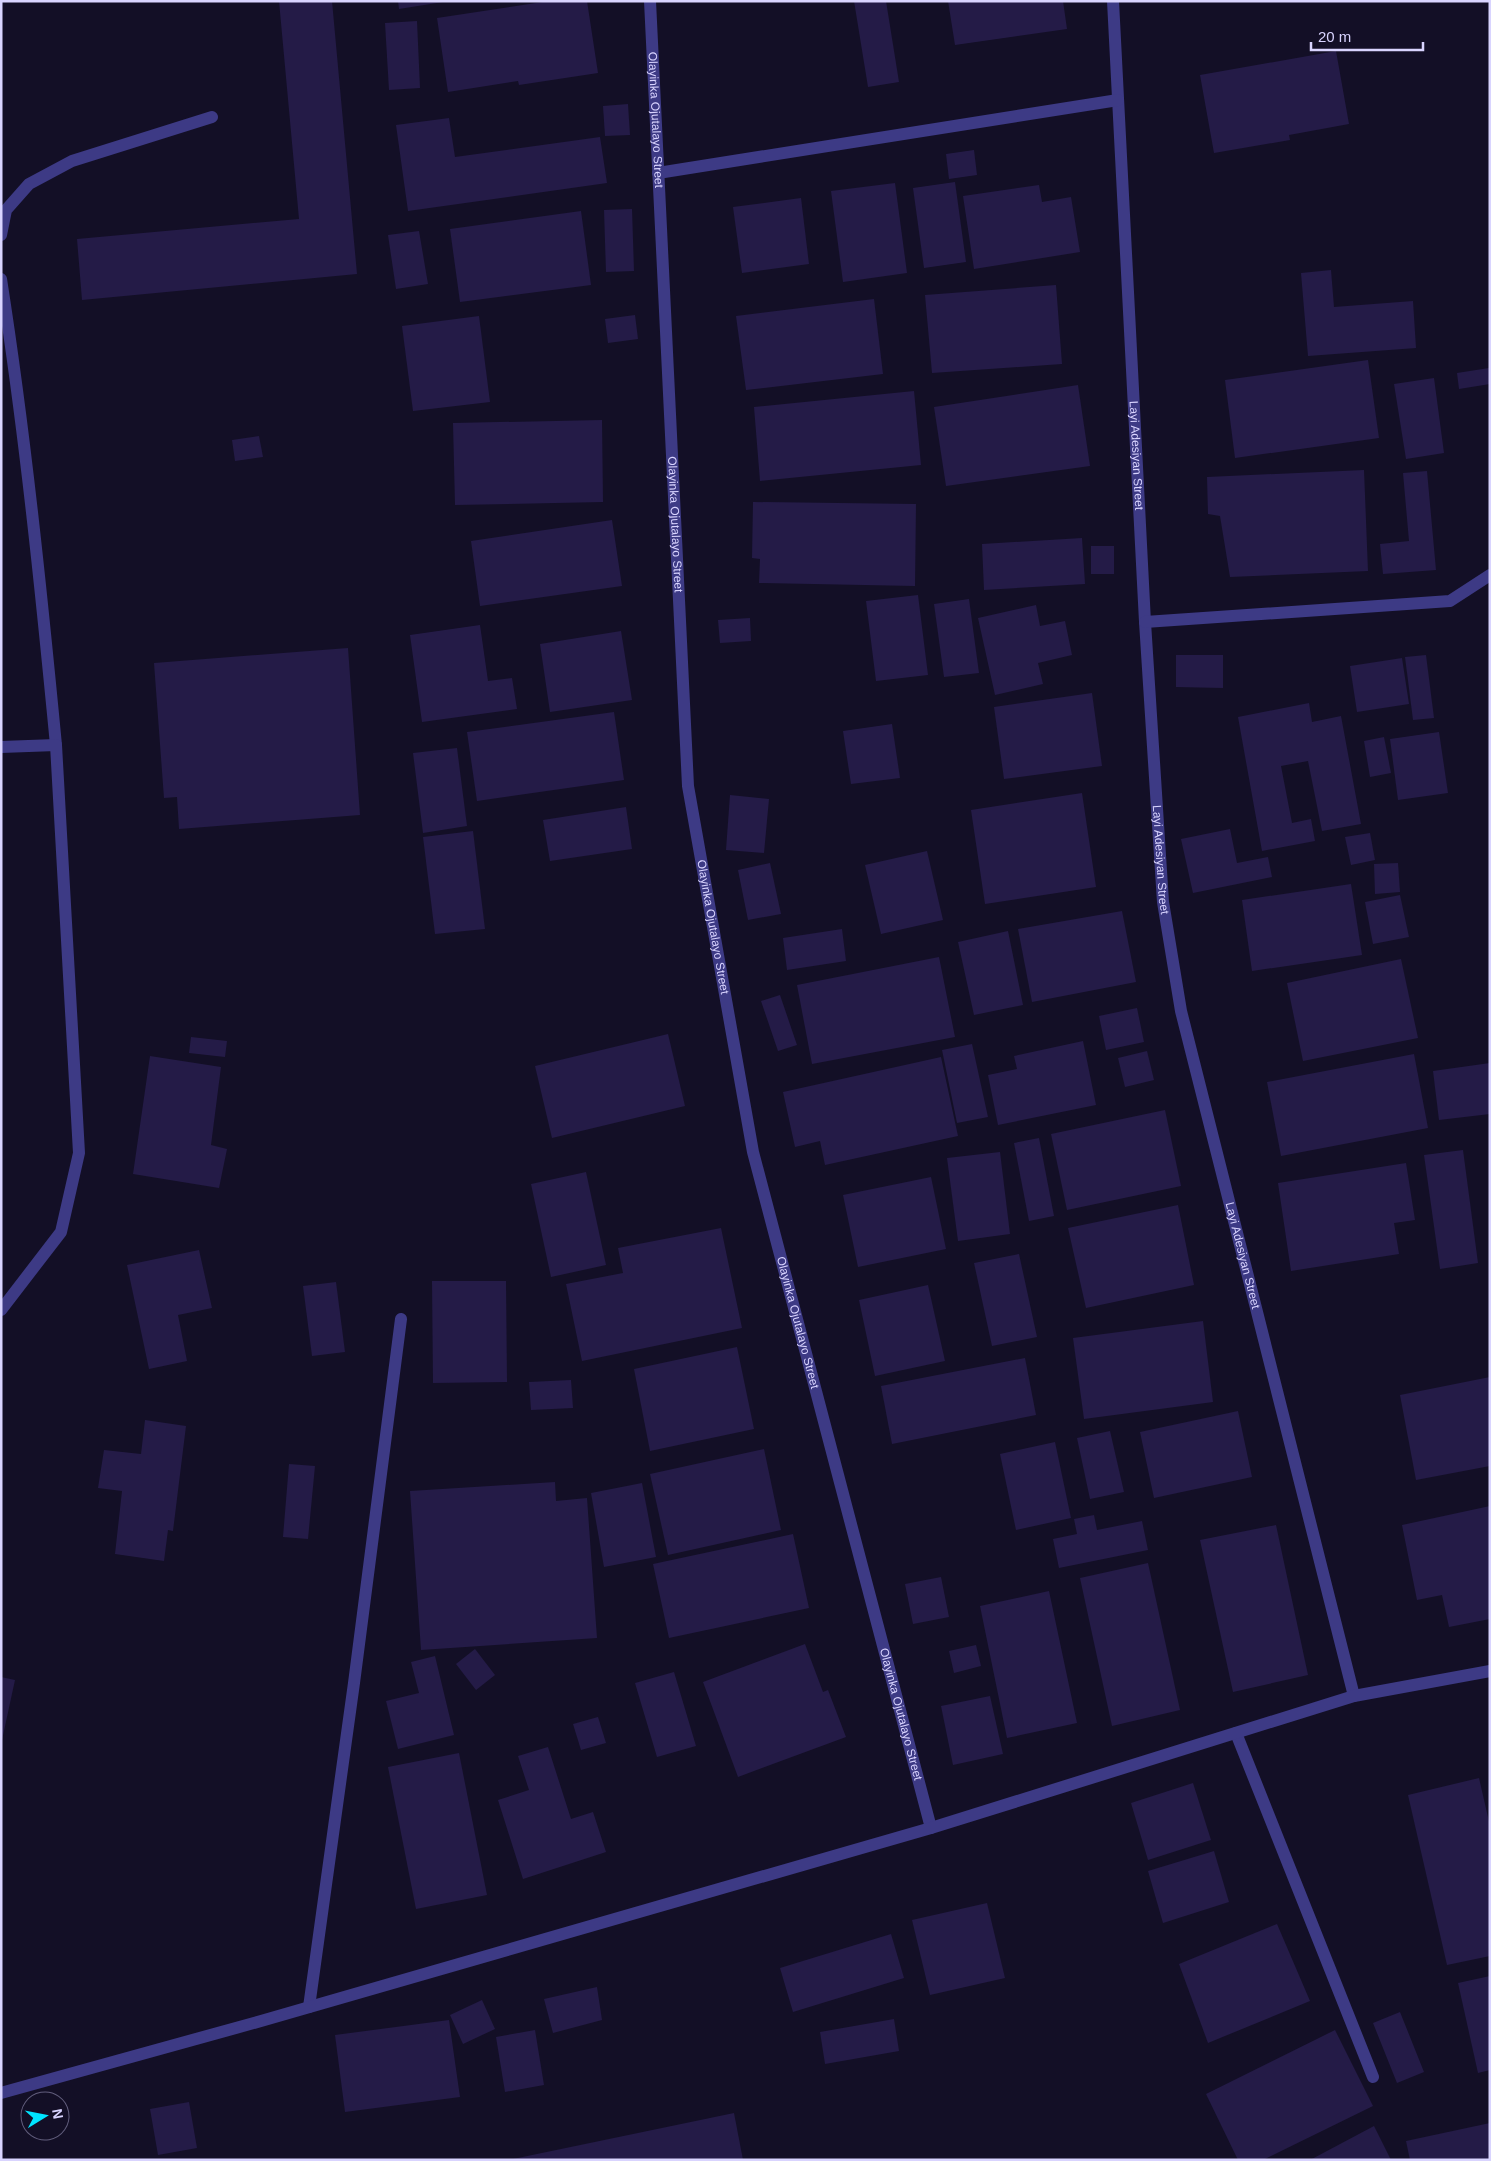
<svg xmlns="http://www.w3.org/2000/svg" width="1491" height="2161" viewBox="0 0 1491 2161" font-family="Arial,sans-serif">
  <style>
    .building { fill: #241b47 }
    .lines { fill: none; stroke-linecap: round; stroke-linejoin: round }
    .service { stroke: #3d3a85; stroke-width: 12 }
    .minor { stroke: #3d3a85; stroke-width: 12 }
    .labels { text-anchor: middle; stroke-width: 4; stroke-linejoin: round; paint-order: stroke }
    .street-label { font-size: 12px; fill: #d9d4ff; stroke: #130f26 }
  </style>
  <rect width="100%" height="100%" fill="#130f26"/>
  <g class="building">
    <polygon points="279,1 332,1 357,274 82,300 77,239 299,219"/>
    <polygon points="398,1 443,1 443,2 399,9"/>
    <polygon points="549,1 587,1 598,73 519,85 518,81 448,92 437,18"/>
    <polygon points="854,1 886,1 899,82 868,87"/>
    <polygon points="948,1 1063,1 1067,29 955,45"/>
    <polygon points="417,21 420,88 389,90 385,23"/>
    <polygon points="1336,51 1349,124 1289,135 1290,140 1214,153 1200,75"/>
    <polygon points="628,104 630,135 605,136 603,106"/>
    <polygon points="449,118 455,157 600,137 607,183 408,211 396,125"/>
    <polygon points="974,150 977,175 949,179 946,154"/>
    <polygon points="955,182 966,262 924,268 913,188"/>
    <polygon points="895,183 907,273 843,282 831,191"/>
    <polygon points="1039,185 1042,202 1071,197 1080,252 974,269 963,196"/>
    <polygon points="801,198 809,264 742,273 733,207"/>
    <polygon points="632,209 634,271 606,272 604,210"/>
    <polygon points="581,211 591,285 460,302 450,229"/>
    <polygon points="419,231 428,284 396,289 388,235"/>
    <polygon points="1331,270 1334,307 1413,301 1416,348 1308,356 1301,273"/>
    <polygon points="1056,285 1062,364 932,373 925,295"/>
    <polygon points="874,299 883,374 746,390 736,316"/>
    <polygon points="635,315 638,339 608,343 605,319"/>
    <polygon points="479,316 490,402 413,411 402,326"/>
    <polygon points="1368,360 1379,438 1235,458 1225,380"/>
    <polygon points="1489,368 1490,384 1459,389 1457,373"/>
    <polygon points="1434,378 1444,453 1406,459 1394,384"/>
    <polygon points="1078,385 1090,466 946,486 934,407"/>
    <polygon points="914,391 921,465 760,481 754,407"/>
    <polygon points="602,420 603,502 455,505 453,423"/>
    <polygon points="259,436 263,457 235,461 232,440"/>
    <polygon points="1364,470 1368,571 1230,577 1220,516 1208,514 1207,477"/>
    <polygon points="1427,471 1436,570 1383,574 1380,544 1409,541 1403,473"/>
    <polygon points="753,502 916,504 915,586 759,583 760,559 752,558"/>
    <polygon points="612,520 622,586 480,606 471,541"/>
    <polygon points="1082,538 1085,584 984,590 982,544"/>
    <rect x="1091" y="546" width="23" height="28"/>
    <polygon points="918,595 928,675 876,681 866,601"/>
    <polygon points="969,599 979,673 944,677 934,604"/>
    <polygon points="1036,605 1040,626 1065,621 1072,655 1038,663 1043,684 995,695 978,618"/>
    <polygon points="750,618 751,641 720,643 718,620"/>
    <polygon points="480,625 488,681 512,678 517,709 422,722 410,635"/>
    <polygon points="621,631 632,700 550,712 540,644"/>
    <polygon points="348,648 360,815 179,829 177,797 164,798 154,663"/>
    <polygon points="1176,655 1223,655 1223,688 1176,687"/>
    <polygon points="1426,655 1434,718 1413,720 1405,657"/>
    <polygon points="1402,658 1409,704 1357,712 1350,666"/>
    <polygon points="1092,693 1102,766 1004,779 994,707"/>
    <polygon points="1309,703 1312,722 1341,716 1361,824 1322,831 1308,761 1281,766 1292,823 1311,819 1315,841 1262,851 1238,717"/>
    <polygon points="614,712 624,780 477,801 467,732"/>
    <polygon points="892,724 900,778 851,784 843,731"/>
    <polygon points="1439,732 1448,793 1398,800 1390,739"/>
    <polygon points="1384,737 1391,773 1370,777 1364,741"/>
    <polygon points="457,748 467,826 423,833 413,753"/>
    <polygon points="1082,793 1096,887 985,904 971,810"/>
    <polygon points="730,795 769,799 764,853 726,850"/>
    <polygon points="626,807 632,849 550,861 543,820"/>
    <polygon points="1230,829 1237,863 1268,857 1272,877 1193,893 1181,839"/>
    <polygon points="473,831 485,929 435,934 423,837"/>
    <polygon points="1370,833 1375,860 1351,865 1345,837"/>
    <polygon points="927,851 943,920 881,934 865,865"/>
    <polygon points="770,863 781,914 748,920 738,870"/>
    <polygon points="1398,863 1400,892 1375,894 1374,864"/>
    <polygon points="1351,884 1362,955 1252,971 1242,900"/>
    <polygon points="1400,895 1409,937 1373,944 1365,902"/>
    <polygon points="1122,911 1136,982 1032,1002 1018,929"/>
    <polygon points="842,929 846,961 787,970 783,938"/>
    <polygon points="1008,931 1023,1005 974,1015 958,942"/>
    <polygon points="939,957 955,1037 812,1064 797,985"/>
    <polygon points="1401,959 1418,1038 1303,1061 1287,983"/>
    <polygon points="780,995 797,1045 778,1051 761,1001"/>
    <polygon points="1137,1008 1144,1042 1106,1050 1099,1016"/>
    <polygon points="668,1034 685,1106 552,1138 535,1066"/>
    <polygon points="191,1037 227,1041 225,1057 189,1053"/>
    <polygon points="1083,1041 1096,1105 998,1125 988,1075 1017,1069 1014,1056"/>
    <polygon points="972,1044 988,1117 957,1123 942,1050"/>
    <polygon points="1147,1051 1154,1080 1125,1087 1118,1058"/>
    <polygon points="1414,1054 1428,1128 1281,1156 1267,1082"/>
    <polygon points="150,1056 221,1067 211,1145 227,1149 219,1188 133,1174"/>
    <polygon points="941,1057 958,1136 825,1165 820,1141 795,1147 783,1092"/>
    <polygon points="1490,1063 1490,1114 1439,1120 1433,1071"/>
    <polygon points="1165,1110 1181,1186 1067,1210 1051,1134"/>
    <polygon points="1039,1138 1054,1216 1029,1221 1014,1143"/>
    <polygon points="1463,1150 1478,1263 1440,1269 1424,1155"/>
    <polygon points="1000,1152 1010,1234 958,1241 947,1158"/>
    <polygon points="1406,1163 1415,1220 1394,1223 1399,1254 1291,1271 1278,1183"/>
    <polygon points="586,1172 606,1265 551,1277 531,1184"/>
    <polygon points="931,1177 946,1249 858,1267 843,1195"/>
    <polygon points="1178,1205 1194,1285 1086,1308 1068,1228"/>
    <polygon points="721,1228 742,1328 582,1361 566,1284 623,1273 618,1248"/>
    <polygon points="199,1250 212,1308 178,1315 187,1361 149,1369 127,1265"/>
    <polygon points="1019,1254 1037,1337 992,1346 974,1263"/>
    <polygon points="432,1281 506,1281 507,1382 433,1383"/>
    <polygon points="336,1282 345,1352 312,1356 303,1286"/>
    <polygon points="928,1285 945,1361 875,1376 859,1300"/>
    <polygon points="1203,1321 1213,1402 1084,1419 1073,1338"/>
    <polygon points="737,1347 754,1429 650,1451 634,1369"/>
    <polygon points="1025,1358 1036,1415 892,1444 881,1386"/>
    <polygon points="1490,1377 1490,1466 1416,1480 1400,1395"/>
    <polygon points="571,1380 573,1408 531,1410 529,1382"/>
    <polygon points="1238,1411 1252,1477 1154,1498 1140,1432"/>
    <polygon points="145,1420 186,1426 173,1531 168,1530 164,1561 115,1554 122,1491 98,1488 104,1450 141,1454"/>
    <polygon points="1110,1431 1124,1492 1090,1499 1077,1438"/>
    <polygon points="1055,1442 1071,1518 1016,1530 1000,1454"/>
    <polygon points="764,1449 781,1530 668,1555 650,1474"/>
    <polygon points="289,1464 315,1466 308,1539 283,1537"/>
    <polygon points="555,1482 556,1501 587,1498 597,1638 421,1650 410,1491"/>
    <polygon points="642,1483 656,1557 604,1567 591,1493"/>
    <polygon points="1490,1506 1490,1619 1449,1627 1442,1595 1417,1600 1402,1525"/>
    <polygon points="1094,1515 1097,1530 1142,1521 1148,1550 1059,1568 1053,1539 1077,1534 1074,1519"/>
    <polygon points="1276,1525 1308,1675 1233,1692 1200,1540"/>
    <polygon points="793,1534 809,1608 669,1638 653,1564"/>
    <polygon points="1148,1563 1180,1710 1112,1726 1080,1578"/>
    <polygon points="941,1577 949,1617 913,1624 905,1584"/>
    <polygon points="1049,1591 1077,1723 1007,1738 980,1606"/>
    <polygon points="805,1644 823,1692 828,1690 846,1737 738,1777 703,1682"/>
    <polygon points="976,1645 981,1666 954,1673 949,1651"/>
    <polygon points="475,1649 495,1675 476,1690 456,1664"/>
    <polygon points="435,1656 454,1735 398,1749 386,1701 419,1693 411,1662"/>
    <polygon points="674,1672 696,1746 657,1757 635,1683"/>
    <polygon points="1,1677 15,1680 2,1740 1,1740"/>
    <polygon points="990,1696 1003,1754 953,1765 941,1706"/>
    <polygon points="598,1717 606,1743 581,1750 573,1724"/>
    <polygon points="548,1747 571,1819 593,1812 606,1852 523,1879 498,1800 529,1790 518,1756"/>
    <polygon points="459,1753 487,1895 416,1909 388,1767"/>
    <polygon points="1479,1778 1490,1826 1490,1956 1447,1965 1408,1795"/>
    <polygon points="1193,1783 1211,1840 1148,1860 1131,1803"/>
    <polygon points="1214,1851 1229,1902 1163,1923 1148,1871"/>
    <polygon points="987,1903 1005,1978 930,1995 912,1920"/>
    <polygon points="1277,1924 1310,2001 1208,2043 1179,1964"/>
    <polygon points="891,1934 904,1978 793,2012 780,1968"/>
    <polygon points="1490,1976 1490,2070 1478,2073 1458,1983"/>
    <polygon points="597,1987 602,2020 553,2033 544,1999"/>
    <polygon points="482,2000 495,2029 463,2044 450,2015"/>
    <polygon points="1400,2012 1424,2072 1397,2083 1373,2023"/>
    <polygon points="894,2019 899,2051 825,2064 820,2032"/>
    <polygon points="449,2020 460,2097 345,2112 335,2035"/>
    <polygon points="535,2030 544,2085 505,2092 496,2037"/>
    <polygon points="1335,2030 1373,2106 1263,2160 1238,2160 1206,2094"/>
    <polygon points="189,2102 197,2148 158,2155 150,2109"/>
    <polygon points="734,2113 743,2160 513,2160 513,2159"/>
    <polygon points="1490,2123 1490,2160 1410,2160 1406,2141"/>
    <polygon points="1374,2126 1391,2160 1310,2160"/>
  </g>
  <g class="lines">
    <g class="service">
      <polyline points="1,235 6,210 29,184 72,161 212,117"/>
      <path d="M 1,279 C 25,433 41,589 56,745"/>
      <polyline points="1236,1733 1373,2077"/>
      <polyline points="309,2007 354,1683 401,1319"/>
    </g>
    <g class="minor">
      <path id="s1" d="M 650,1 L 688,786 L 753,1152 L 931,1828"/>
      <path id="s2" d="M 1113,1 L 1145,622 L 1163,902 L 1181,1011 L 1354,1696"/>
      <polyline points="658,173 1118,100"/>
      <polyline points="1145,622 1450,601 1490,575"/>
      <polyline points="1,747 56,745 79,1153 61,1232 1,1310"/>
      <polyline points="1,2093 261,2021 931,1828 1354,1696 1490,1671"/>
    </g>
  </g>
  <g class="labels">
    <g class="street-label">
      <text dy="4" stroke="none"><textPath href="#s1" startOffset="119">Olayinka Ojutalayo Street</textPath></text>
      <text dy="4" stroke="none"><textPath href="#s2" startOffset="455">Layi Adesiyan Street</textPath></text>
      <text dy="4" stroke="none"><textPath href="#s1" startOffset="524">Olayinka Ojutalayo Street</textPath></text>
      <text dy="4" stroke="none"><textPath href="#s2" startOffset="860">Layi Adesiyan Street</textPath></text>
      <text dy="4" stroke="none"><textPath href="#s1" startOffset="929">Olayinka Ojutalayo Street</textPath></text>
      <text dy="4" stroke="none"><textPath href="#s2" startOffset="1265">Layi Adesiyan Street</textPath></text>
      <text dy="4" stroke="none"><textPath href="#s1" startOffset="1334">Olayinka Ojutalayo Street</textPath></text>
      <text dy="4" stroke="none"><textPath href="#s1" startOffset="1739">Olayinka Ojutalayo Street</textPath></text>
    </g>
  </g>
  <rect width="1491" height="2161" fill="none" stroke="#d9d4ff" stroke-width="5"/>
  <g transform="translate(45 2116) rotate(80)"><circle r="24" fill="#130f26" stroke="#625e7d"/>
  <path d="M0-4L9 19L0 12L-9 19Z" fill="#00e5ff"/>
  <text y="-8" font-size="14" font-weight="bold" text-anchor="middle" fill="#d9d4ff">N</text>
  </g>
  <path d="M1311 42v8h112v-8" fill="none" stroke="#d9d4ff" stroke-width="2.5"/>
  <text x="1318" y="42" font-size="15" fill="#d9d4ff" stroke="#130f26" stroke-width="4" paint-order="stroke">20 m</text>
</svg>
